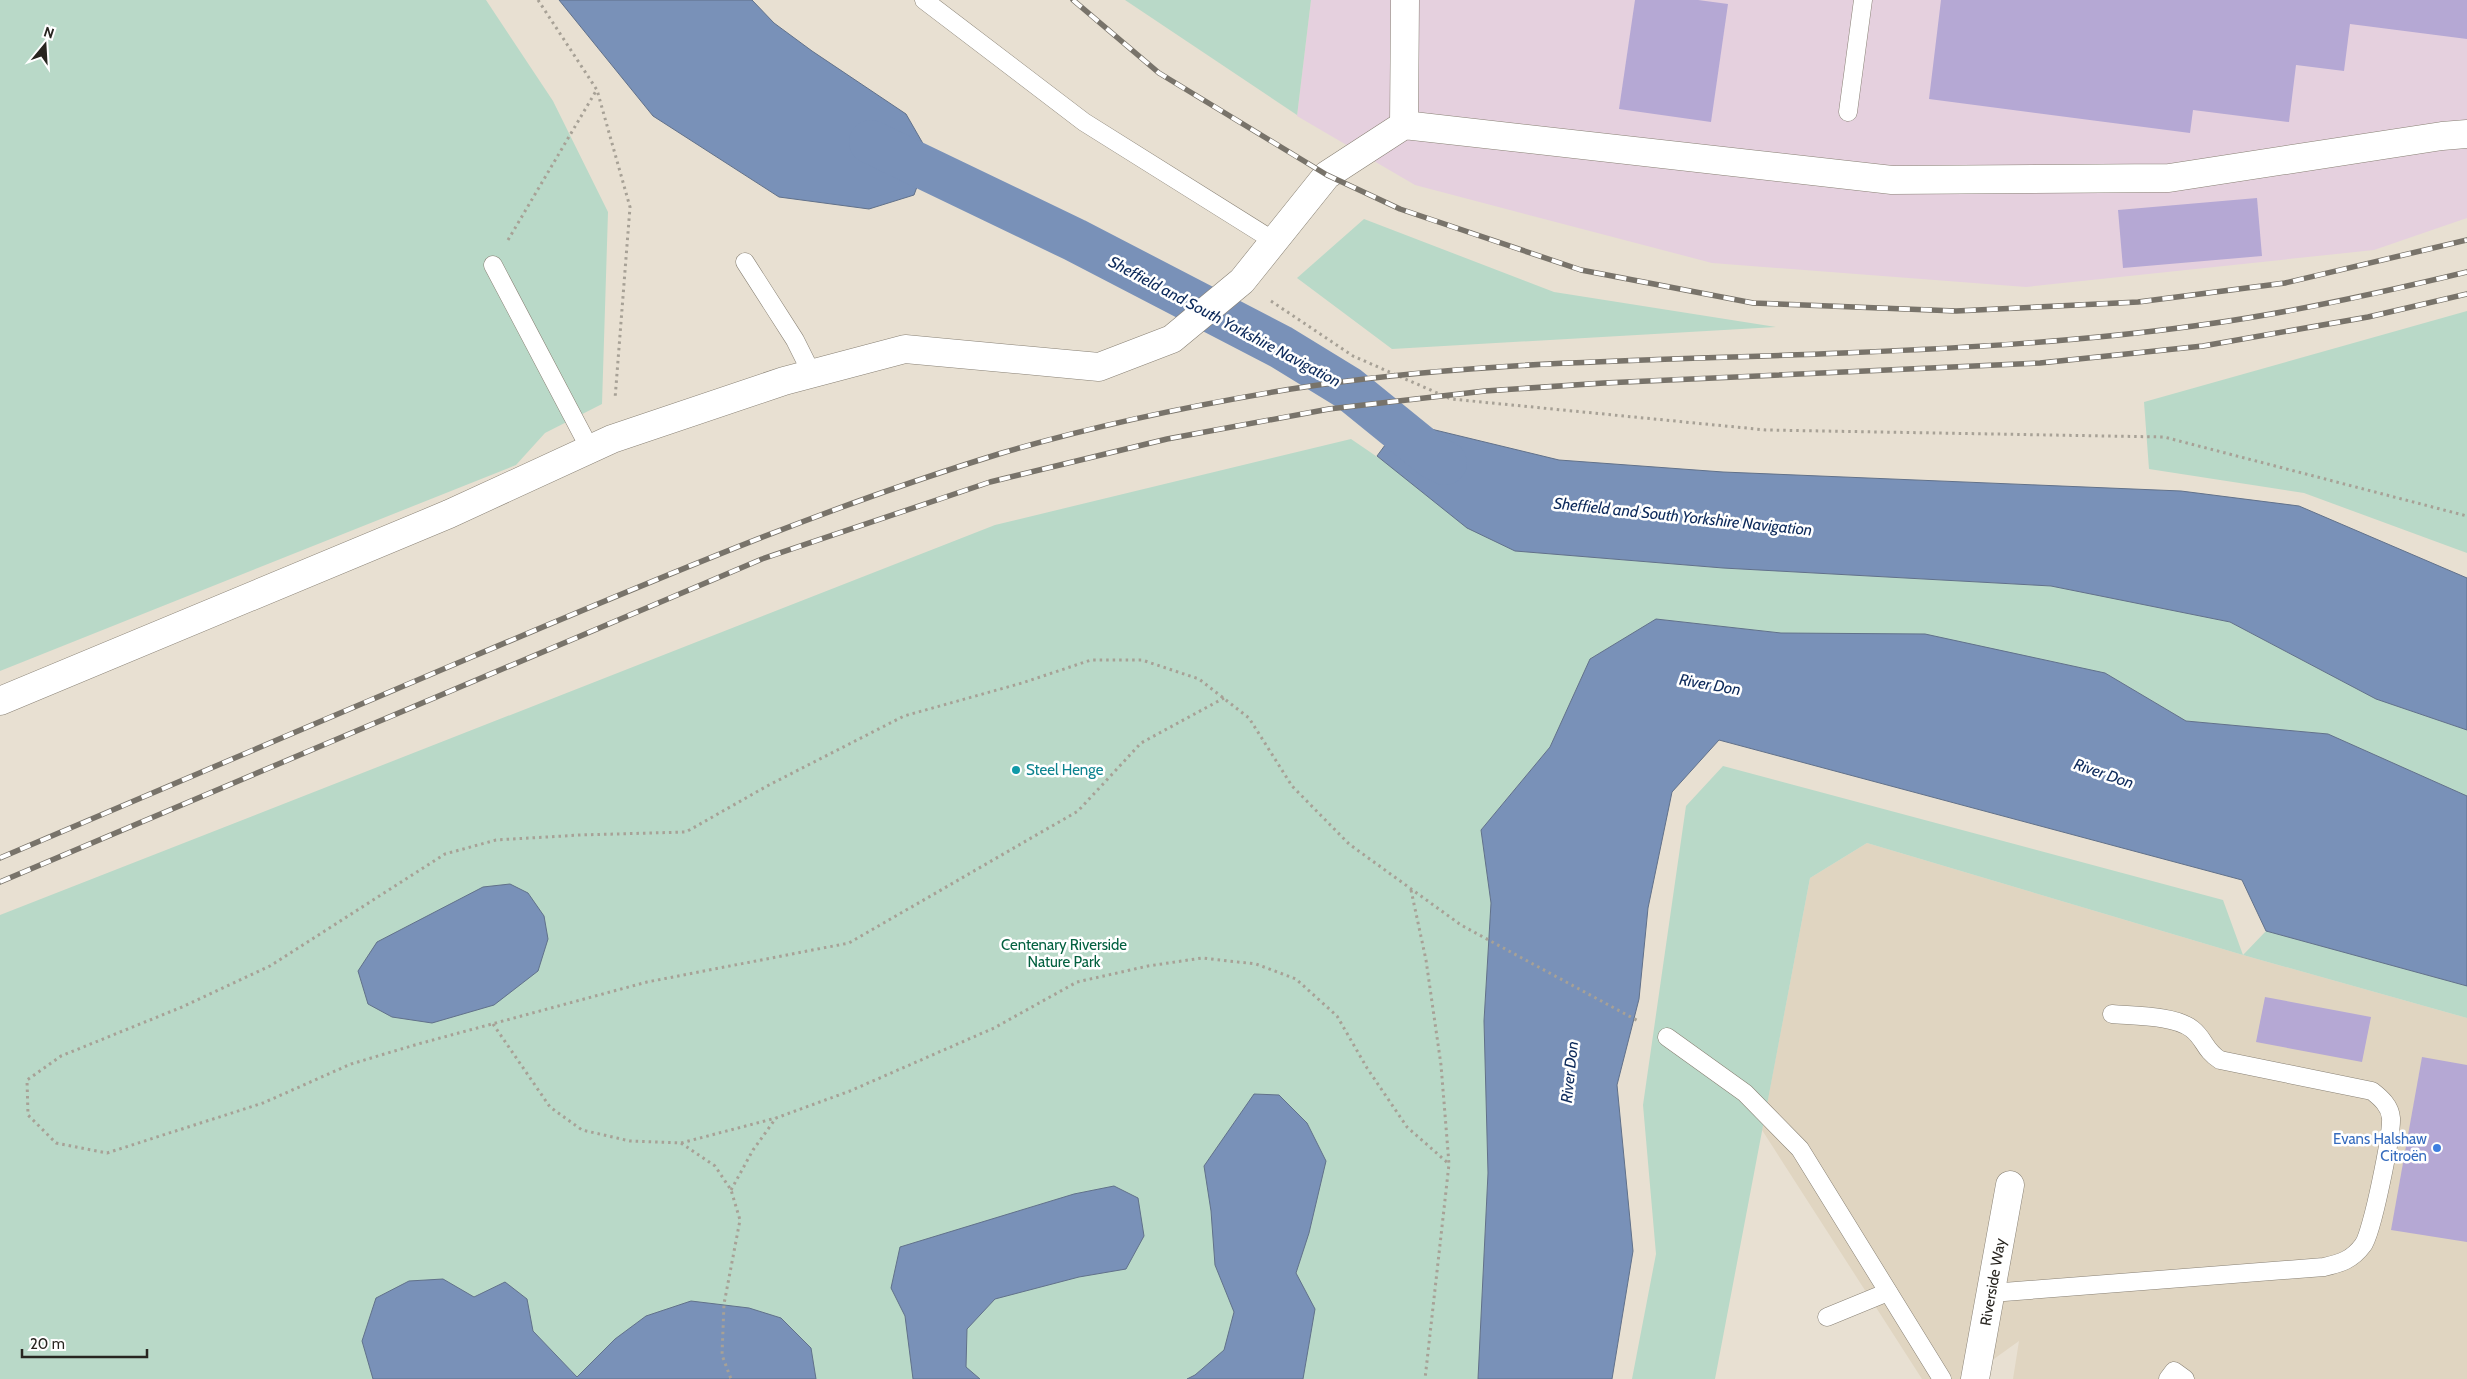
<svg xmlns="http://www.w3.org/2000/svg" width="2467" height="1379" viewBox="0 0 2467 1379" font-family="Cabin,sans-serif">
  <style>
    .built { fill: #e0d5c1 }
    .industrial { fill: #e5d0de }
    .green { fill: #b9d9c8 }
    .water { fill: #7991b8; stroke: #61718a }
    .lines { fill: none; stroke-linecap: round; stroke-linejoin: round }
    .canal { stroke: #7991b8; stroke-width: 44 }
    .building { fill: #b5a8d4 }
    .service-casing { stroke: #888074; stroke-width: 19 }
    .minor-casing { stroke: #888074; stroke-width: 29 }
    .path { stroke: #a7a196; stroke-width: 3; stroke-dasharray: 2.5 4; stroke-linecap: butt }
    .service { stroke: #fff; stroke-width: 18 }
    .minor { stroke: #fff; stroke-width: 28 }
    .rail-casing { stroke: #78736a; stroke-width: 5.5 }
    .rail { stroke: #fff; stroke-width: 4; stroke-dasharray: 11; stroke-linecap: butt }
    .culture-dot { fill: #0f9aa8; stroke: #fff; stroke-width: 2 }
    .shop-dot { fill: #3f7fe0; stroke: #fff; stroke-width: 2 }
    .labels { text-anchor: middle; stroke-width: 5; stroke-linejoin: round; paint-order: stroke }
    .culture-label { font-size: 15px; fill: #0d838f; stroke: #fff; text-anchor: start }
    .park-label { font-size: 15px; fill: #046140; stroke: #fff }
    .shop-label { font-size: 15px; fill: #366cbe; stroke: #fff; text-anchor: end }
    .street-label { font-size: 15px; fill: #282520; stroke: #fff }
    .water-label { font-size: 16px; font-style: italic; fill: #0d2a5b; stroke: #fff }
  </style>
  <rect width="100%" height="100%" fill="#e8e0d2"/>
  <polygon class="built" points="1867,843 2243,955 2467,1018 2467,1379 2013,1379 2019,1341 1966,1379 1922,1379 1762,1130 1810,878"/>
  <polygon class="industrial" points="1311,0 2467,0 2467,218 2374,250 2026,287 1712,263 1415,185 1297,116"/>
  <g class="green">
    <polygon points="0,0 486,0 553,101 608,212 602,404 545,433 516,465 0,671"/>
    <polygon points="1125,0 1311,0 1297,116 1297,115"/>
    <polygon points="1364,219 1554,292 1776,327 1392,349 1297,278"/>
    <polygon points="2467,311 2467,553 2304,493 2149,469 2144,402"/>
    <polygon points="1351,439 1515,551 1723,568 2051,586 2230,622 2376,699 2467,730 2467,796 2328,734 2186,721 2105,673 1657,619 1590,659 1550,747 1481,830 1491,903 1484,1021 1488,1173 1478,1379 0,1379 0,915 995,525"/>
    <polygon points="1723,766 2223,900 2243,955 2266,931 2467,986 2467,1018 2243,955 1867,843 1810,878 1715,1379 1632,1379 1656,1254 1643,1105 1686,806"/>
  </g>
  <g class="water">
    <polygon points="559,0 752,0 774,23 812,51 906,114 929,154 914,195 869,209 779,197 653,116"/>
    <polygon points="1402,422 1559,460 1723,472 2181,491 2299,506 2467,578 2467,730 2376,699 2230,622 2051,586 1723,568 1515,551 1467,528 1377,456"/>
    <polygon points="1656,619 1781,633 1925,634 2105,673 2186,721 2328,734 2467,796 2467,986 2266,931 2242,880 1719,740 1672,792 1648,908 1639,999 1617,1085 1633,1251 1612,1379 1478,1379 1488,1173 1484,1021 1491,903 1481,830 1550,747 1590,659"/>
    <polygon points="510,884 528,893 544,916 548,939 538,971 494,1005 432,1023 392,1017 368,1004 358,971 377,942 483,887"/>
    <polygon points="1254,1094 1279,1095 1307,1123 1326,1161 1309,1233 1296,1273 1315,1309 1303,1379 1187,1379 1195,1375 1224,1350 1234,1312 1215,1265 1211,1211 1204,1166"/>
    <polygon points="1114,1186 1138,1198 1144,1236 1126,1269 1079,1277 995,1299 967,1329 966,1367 980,1379 913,1379 905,1316 891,1288 900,1247 1074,1194"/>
    <polygon points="443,1279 474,1297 505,1282 527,1299 533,1331 577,1377 615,1339 646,1316 691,1301 749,1308 781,1318 811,1348 816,1379 373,1379 362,1341 376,1298 409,1281"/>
  </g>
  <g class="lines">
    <polyline class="canal" points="871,142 1075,240 1281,347 1348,388 1433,457 1445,463"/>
  </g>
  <g class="building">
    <polygon points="1635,0 1698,0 1728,4 1711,122 1619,109"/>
    <polygon points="1941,0 2467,0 2467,39 2350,24 2344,71 2296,65 2289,122 2193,110 2190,133 1929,99"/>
    <polygon points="2257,198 2262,256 2123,268 2118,210"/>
    <polygon points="2265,997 2371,1017 2362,1062 2256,1042"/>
    <polygon points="2422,1057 2467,1065 2467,1242 2391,1230"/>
  </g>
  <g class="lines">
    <g class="service-casing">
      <g id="service">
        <polyline points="924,0 1084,122 1274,241"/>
        <polyline points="1848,112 1863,0"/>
        <polyline points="745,262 795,340 812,374"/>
        <polyline points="493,265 590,449"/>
        <polyline points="1667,1037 1745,1093 1800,1149 1942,1379"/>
        <path d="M 1991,1293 L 2324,1267 C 2341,1263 2352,1260 2363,1245 C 2372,1234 2392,1134 2391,1118 C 2390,1106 2381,1098 2372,1091 L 2220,1060 C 2204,1050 2205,1039 2192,1029 C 2175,1015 2133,1016 2112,1014"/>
        <polyline points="1827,1317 1888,1292"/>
        <polyline points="2168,1379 2174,1371 2185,1379"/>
      </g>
    </g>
    <g class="minor-casing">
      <g id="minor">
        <polyline points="1404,125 1405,0"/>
        <polyline points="0,701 449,514 612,439 784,381 905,349 1099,367 1172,339 1242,281 1327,175 1404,125 1892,180 2169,178 2442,136 2467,134"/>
        <polyline points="1975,1379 2010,1185"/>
      </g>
    </g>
    <g class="path">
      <polyline points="538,0 597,90 630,207 615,399"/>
      <polyline points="508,240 596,91"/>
      <polyline points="1271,301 1353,356 1451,399 1766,430 2164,437 2467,516"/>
      <polyline points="1224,698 1141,743 1078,811 849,943 647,982 418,1044 351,1064 263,1103 107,1153 56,1143 28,1115 27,1080 61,1056 182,1007 270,966 445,854 496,840 580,835 686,832 767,786 904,716 1022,683 1091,660 1142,660 1199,679 1249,718 1292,786 1349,844 1461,925 1640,1022"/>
      <polyline points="1411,890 1426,960 1441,1065 1449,1164 1425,1379"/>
      <polyline points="493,1024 550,1107 582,1130 630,1141 681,1143 776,1118 850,1091 994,1028 1077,982 1148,966 1202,958 1256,964 1296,979 1337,1016 1367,1068 1407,1127 1449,1164"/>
      <polyline points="681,1143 715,1166 731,1190 740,1220 724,1304 722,1355 731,1379"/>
      <polyline points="731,1190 753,1150 776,1118"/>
    </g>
    <use href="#service" class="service"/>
    <use href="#minor" class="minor"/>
    <g class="rail-casing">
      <g id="rail">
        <polyline points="1073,0 1159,73 1327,175 1400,209 1581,270 1753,303 1956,311 2138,302 2285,283 2467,240"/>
        <path d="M 0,858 C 158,791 316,723 474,656 C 647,583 822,508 1002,453 C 1096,425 1194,405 1291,389 C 1474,360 1659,361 1843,353 C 1967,348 2092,341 2215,323 C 2300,311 2384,292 2467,272"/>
        <polyline points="0,882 762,559 990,482 1167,439 1329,409 1485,391 1604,383 2040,363 2203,346 2368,317 2467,294"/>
      </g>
    </g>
    <use href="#rail" class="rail"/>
  </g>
  <circle class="culture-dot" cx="1016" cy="770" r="5"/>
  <circle class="shop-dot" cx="2437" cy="1148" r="5"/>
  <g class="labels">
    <g class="culture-label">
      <text x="1026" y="775">Steel Henge</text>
    </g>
    <g class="park-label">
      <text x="1064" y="950">Centenary Riverside<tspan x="1064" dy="17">Nature Park</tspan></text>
    </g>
    <g class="shop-label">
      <text x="2427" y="1144">Evans Halshaw<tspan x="2427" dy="17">Citroën</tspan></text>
    </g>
    <g class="street-label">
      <text transform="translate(1993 1282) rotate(-80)" y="5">Riverside Way</text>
    </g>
    <g class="water-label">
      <text transform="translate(1225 321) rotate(28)" y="6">Sheffield and South Yorkshire Navigation</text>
      <text transform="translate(1683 516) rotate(6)" y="6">Sheffield and South Yorkshire Navigation</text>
      <text transform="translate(1710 684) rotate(10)" y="6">River Don</text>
      <text transform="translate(2104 773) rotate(19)" y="6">River Don</text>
      <text transform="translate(1569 1072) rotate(-84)" y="6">River Don</text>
    </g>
  </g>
  <g transform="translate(45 45) rotate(18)" stroke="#ffffff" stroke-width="4" paint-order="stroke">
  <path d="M0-4L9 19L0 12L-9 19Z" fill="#282520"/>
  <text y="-8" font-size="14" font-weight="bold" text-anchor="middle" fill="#282520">N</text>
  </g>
  <path d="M22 1349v8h125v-8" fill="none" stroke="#282520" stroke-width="2.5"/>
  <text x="30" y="1349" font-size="15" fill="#282520" stroke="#ffffff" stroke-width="4" paint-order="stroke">20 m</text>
</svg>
